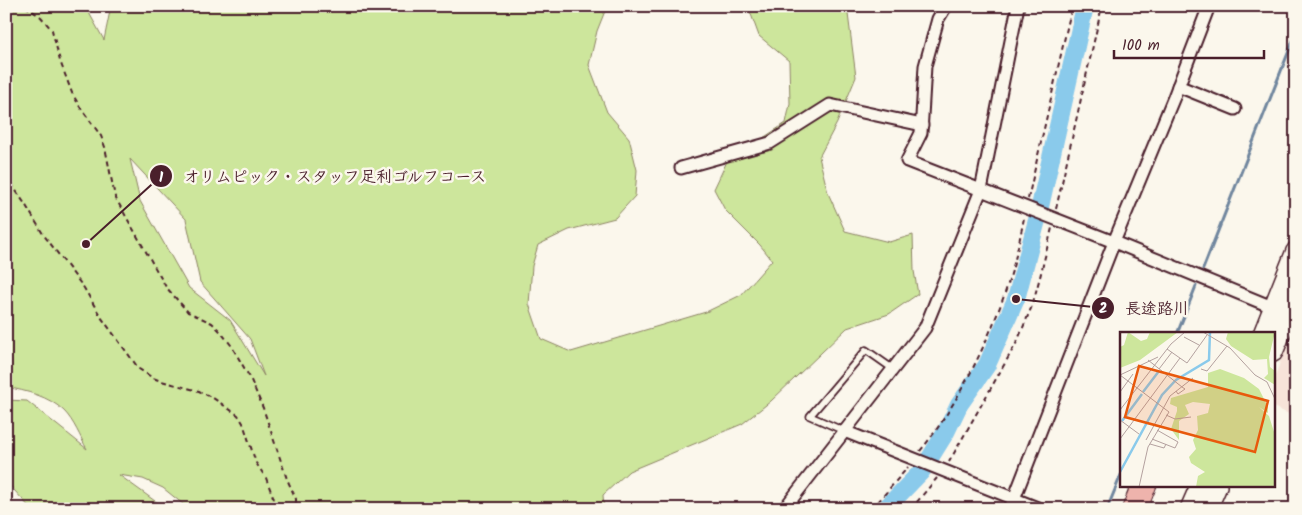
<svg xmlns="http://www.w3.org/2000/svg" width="1302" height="515" viewBox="0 0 1302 515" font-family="Kalam,'Klee One',sans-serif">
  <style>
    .built { fill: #f7e3d9 }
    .green { fill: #cde69c; stroke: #8c8264; fill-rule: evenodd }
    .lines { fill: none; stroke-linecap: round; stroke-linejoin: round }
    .stream { stroke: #70869e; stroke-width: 3 }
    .river { stroke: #8acaeb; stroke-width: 18 }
    .building { fill: #eeb3ac; stroke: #4a1f2b }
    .service-casing { stroke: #4a1f2b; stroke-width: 9 }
    .minor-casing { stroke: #4a1f2b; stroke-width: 15 }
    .trunk-casing { stroke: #4a1f2b; stroke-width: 22 }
    .path { stroke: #4a1f2b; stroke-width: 2; stroke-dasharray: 5 4; stroke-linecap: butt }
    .service { stroke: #fbf7ec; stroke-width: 5.5 }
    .minor { stroke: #fbf7ec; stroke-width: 11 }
    .trunk { stroke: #fbf7ec; stroke-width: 19 }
    .inset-river { fill: none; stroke: #8acaeb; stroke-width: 2.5 }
    .inset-road { fill: none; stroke: #b4a19f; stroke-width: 1 }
    .view { fill: #e8590c; fill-opacity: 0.15; stroke: #e8590c; stroke-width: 2.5 }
    .inset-edge { fill: none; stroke: #4a1f2b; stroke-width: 2.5 }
    .leader { fill: none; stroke: #4a1f2b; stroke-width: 2 }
    .callout-dot { fill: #4a1f2b; stroke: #fbf7ec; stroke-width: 2 }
    .mark-label { font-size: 15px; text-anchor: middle; font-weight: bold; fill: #fff }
    .callout-label { font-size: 16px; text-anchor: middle; font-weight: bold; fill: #4a1f2b; stroke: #fbf7ec; stroke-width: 5; stroke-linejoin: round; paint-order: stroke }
  </style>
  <rect width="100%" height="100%" fill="#fbf7ec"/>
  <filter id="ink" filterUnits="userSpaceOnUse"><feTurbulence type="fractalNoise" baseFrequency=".02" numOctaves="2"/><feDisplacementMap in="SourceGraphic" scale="10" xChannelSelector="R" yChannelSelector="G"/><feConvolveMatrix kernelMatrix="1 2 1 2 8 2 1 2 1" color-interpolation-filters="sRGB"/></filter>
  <g filter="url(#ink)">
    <polygon class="built" points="1296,337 1296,417 1273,407 1273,382 1285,348"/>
    <path class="green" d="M 6,6 L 80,6 L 88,11 L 104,40 L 111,6 L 607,6 L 597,31 L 589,65 L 607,112 L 629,138 L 637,170 L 635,196 L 615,218 L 569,230 L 538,245 L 532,266 L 529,304 L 541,339 L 571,352 L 706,312 L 741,295 L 772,260 L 760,245 L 725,210 L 714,189 L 729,157 L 760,140 L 786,123 L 790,104 L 789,61 L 759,36 L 748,6 L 847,6 L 856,77 L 837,123 L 819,157 L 828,193 L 845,231 L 889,242 L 913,235 L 914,271 L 918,294 L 889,314 L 847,328 L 771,401 L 742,424 L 629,471 L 603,495 L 604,509 L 189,509 L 163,488 L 143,479 L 119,475 L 166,509 L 31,509 L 6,481 L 6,400 L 27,401 L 87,449 C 80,437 74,421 64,411 C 49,396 26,391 6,387 ZM 130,159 L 186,219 L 200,282 L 250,339 L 264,376 L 230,320 L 189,288 L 140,201 Z"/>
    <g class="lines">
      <g class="stream">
        <polyline points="1203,269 1296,33"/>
        <polyline points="1177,334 1196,286"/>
        <polyline points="1107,509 1121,475"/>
      </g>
      <polyline class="river" points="885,509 921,472 933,453 946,432 959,405 987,365 1016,299 1037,220 1085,6"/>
    </g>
    <polygon class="building" points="1130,486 1157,486 1148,509 1121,509"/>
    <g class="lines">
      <g class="service-casing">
        <polyline id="service" points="844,431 810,416 866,350 893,369"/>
      </g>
      <g class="minor-casing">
        <g id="minor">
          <polyline points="946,6 938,19 925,66 921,133 907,161 1114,242 1277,309"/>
          <polyline points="1178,86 1235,109"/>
          <polyline points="681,168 770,143 830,105 922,125"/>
          <polyline points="844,431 1040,509"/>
          <polyline points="784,509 925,328 981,190 1018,6"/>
          <polyline points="1010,509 1114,242 1174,97 1209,6"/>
        </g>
      </g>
      <g class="trunk-casing">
        <g id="trunk">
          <polyline points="1263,334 1296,251"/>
          <polyline points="1273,352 1296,297"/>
          <polyline points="1190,509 1200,486"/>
          <polyline points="1207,509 1217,486"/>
        </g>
      </g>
      <g class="path">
        <polyline points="25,6 41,17 52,30 60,61 72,93 80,107 101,136 105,147 115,197 166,287 188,312 212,323 219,330 231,345 250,378 263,408 287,479 296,499 296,509"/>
        <polyline points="6,176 25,204 43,234 84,288 101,317 139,369 153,378 161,381 199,391 213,398 238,415 243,423 256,463 266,478 273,497 281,509"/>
        <polyline points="1028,199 1072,6"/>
        <polyline points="1056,209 1102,6"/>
        <path d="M 920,451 C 959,405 999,322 1014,263 C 1018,248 1021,233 1024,218"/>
        <polyline points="949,462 1017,342 1032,306 1040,277 1052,228"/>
        <polyline points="872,509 908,467"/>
        <polyline points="911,509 937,478"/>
      </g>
      <use href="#service" class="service"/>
      <use href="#minor" class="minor"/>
      <use href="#trunk" class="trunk"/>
    </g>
  </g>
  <g transform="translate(1120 332)">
    <rect width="155" height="155" fill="#fbf7ec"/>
    <path d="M 8,0 L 21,9 L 27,7 L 30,0 L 58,0 L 20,28 L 0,36 L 0,15 L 4,13 ZM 108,0 L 155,0 L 149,25 L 150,35 L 155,39 L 155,53 L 144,46 L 148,42 L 147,27 L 133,28 L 111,14 L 106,7 ZM 100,37 L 124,46 L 139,57 L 148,75 L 148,81 L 139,75 L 149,84 L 155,103 L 155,155 L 76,155 L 78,144 L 85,140 L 71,131 L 69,125 L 76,117 L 73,108 L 78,98 L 77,84 L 88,81 L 90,72 L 73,70 L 65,73 L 69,82 L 59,89 L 59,108 L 51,97 L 57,79 L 57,75 L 50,72 L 51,66 L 88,55 L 88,41 Z" fill="#cde69c"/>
    <path class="inset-river" d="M 23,60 L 39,39M 2,89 L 22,62M 0,140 L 42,63 L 56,48 L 89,28 L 90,0"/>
    <path class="inset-road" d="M 83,0 L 110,16 L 135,43 L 147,50 L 155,67M 64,5 L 79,13M 47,17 L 67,31 L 87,3M 28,28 L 62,55M 39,37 L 52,20M 81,37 L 87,39 L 107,14M 0,43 L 49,80 L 28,115 L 19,155M 0,43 L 38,25M 56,59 L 58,62 L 65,57 L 62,55M 0,60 L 13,42M 0,78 L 51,12 L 65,0M 46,83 L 55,87 L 71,85M 0,88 L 19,102M 0,107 L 60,26M 32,107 L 55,116 L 58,110 L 37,98M 26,108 L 50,64 L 73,46M 30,112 L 44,116 L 46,112"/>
    <path class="view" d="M 19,34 L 148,69 L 135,120 L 5,85 Z"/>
    <rect width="155" height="155" class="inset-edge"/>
  </g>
  <path class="leader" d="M86 244L161 176M1016 299L1103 308"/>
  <g class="callout-dot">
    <circle cx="86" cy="244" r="5"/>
    <circle cx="1016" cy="299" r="5"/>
    <circle cx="161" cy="176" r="12"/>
    <circle cx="1103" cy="308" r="12"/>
  </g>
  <g class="mark-label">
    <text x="161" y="182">1</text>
    <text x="1103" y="313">2</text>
  </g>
  <g class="callout-label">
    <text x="335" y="182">オリムピック・スタッフ足利ゴルフコース</text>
    <text x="1157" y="314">長途路川</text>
  </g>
  <rect width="1302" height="515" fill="none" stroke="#fbf7ec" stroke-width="25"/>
  <rect x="12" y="12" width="1277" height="490" fill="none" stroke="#4a1f2b" stroke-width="2" filter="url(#ink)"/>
  <path d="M1114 50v8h150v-8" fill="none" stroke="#4a1f2b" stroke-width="2.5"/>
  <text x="1122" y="50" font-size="15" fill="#4a1f2b" stroke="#fbf7ec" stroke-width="4" paint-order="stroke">100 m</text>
</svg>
